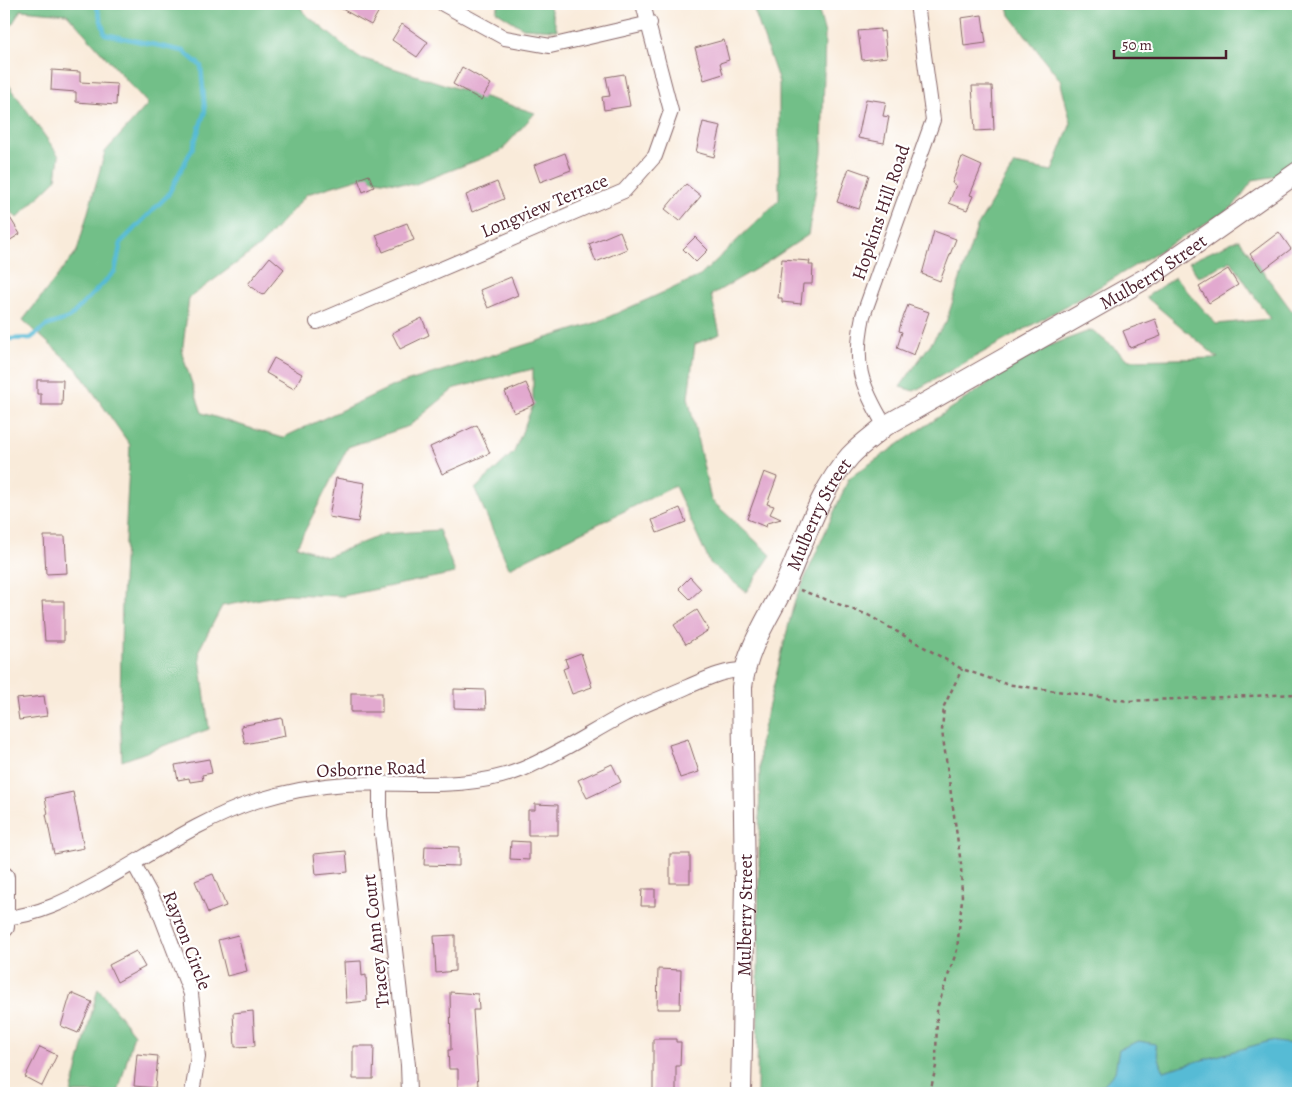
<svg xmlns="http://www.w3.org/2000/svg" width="1302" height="1097" viewBox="0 0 1302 1097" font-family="Alegreya,serif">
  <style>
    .forest { fill: #72bf88; stroke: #5e6f5a }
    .water { fill: #56bbd5; stroke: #506d80 }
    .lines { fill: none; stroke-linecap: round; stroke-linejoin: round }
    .stream { stroke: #56bbd5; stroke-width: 4.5 }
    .building { fill: #e2a9cf }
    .street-casing { stroke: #876668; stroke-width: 16 }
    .secondary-casing { stroke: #876668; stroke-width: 22 }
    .path { stroke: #876668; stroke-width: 2.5; stroke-dasharray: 4 4; stroke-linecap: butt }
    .street { stroke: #fff; stroke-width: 14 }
    .secondary { stroke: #fff; stroke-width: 20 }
    .labels { text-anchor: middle; stroke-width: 4.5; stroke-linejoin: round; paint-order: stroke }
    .street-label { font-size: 19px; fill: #4a1f2b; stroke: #fff }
  </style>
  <rect width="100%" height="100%" fill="#fff"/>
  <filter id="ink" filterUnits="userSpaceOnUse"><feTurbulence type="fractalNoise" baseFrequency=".02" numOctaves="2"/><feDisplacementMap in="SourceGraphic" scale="10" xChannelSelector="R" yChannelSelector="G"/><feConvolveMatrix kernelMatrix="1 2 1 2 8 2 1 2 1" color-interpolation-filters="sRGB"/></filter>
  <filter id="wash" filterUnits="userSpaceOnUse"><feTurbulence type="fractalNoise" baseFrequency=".0096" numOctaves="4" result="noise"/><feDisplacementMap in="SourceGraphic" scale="20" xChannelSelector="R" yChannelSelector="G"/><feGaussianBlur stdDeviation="1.12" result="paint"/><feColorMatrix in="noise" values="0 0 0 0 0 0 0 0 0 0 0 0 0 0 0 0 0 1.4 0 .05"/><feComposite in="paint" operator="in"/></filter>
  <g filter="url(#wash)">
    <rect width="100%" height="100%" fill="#f9ebda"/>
    <g class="forest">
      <polygon points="4,4 299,4 304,13 358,57 535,113 501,151 413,185 360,178 307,194 260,246 189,298 182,354 202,413 282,438 393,386 595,323 700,276 779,200 779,82 752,4 817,4 825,34 822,153 808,235 766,263 711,295 720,334 695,344 688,397 711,500 771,555 746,592 710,563 675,486 509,568 475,489 514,452 533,405 533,369 455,388 409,426 348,447 297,546 326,557 384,534 439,530 455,573 343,596 287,594 222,606 199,650 209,729 122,761 120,704 122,600 130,445 77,369 23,320 77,251 105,152 148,104 67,14 21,10 4,37"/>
      <polygon points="499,4 549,4 557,30 523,28 496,11"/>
      <polygon points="1007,4 1298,4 1298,167 1289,174 1253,180 1233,207 1082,297 914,391 900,387 946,322 977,227 1014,164 1052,171 1071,123 1060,80 1010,15"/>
      <polygon points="4,78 59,156 56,180 17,218 4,204"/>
      <polygon points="1239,239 1292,311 1298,308 1298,1093 757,1093 760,741 794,603 849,478 1037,350 1092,330 1129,360 1218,358 1146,297 1175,277 1216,324 1270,319 1231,261 1198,277 1189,262"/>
      <polygon points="98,988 134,1034 118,1093 71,1093"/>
    </g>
    <polygon class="water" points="1139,1041 1155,1044 1163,1071 1270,1041 1298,1045 1298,1093 1096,1093 1115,1072 1119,1049"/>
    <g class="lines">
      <polyline class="stream" points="10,339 31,338 46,326 69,318 115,271 121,242 168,195 193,147 205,111 201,66 183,51 105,34 96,4"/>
    </g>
    <g id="blocks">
      <g class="building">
        <polygon points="333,4 370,4 380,9 371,25"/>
        <polygon points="982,15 986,43 964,46 961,18"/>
        <polygon points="402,24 428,42 417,57 392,40"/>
        <polygon points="880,29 880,32 884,31 887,57 862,60 858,31"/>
        <polygon points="724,40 729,60 720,63 723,74 704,80 695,48"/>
        <polygon points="462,67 491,84 481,100 453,84"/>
        <polygon points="52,70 80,72 80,82 117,84 116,105 76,102 76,92 51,90"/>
        <polygon points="624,74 630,106 604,110 602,97 610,96 606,77"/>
        <polygon points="972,86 992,86 994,130 975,131"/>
        <polygon points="866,99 886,102 883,116 889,117 884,143 858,138"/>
        <polygon points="703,122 721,126 714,157 696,152"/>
        <polygon points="565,153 571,170 540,182 534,165"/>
        <polygon points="962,157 982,166 970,195 973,196 967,210 949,203 956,185 952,183"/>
        <polygon points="849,168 869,175 859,209 837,202"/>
        <polygon points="369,175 374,187 363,192 358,179"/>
        <polygon points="497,182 504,199 472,212 466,195"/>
        <polygon points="686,184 701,196 680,221 665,209"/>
        <polygon points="4,208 20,234 4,244"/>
        <polygon points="407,223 414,240 383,252 376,235"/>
        <polygon points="620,231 627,249 596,262 589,244"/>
        <polygon points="934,231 956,239 940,281 922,274"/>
        <polygon points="1279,232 1291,249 1262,271 1250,254"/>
        <polygon points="695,237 708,250 696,262 683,249"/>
        <polygon points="270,257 284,269 263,295 248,284"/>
        <polygon points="782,259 810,261 809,265 813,265 812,284 803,284 801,304 782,302 782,298 778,298"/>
        <polygon points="1228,269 1238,285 1209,303 1199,287"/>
        <polygon points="511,277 518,295 488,308 480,290"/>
        <polygon points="908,305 929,312 914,355 897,348 902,332 899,331 901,323"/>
        <polygon points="422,318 429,335 400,349 392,333"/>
        <polygon points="1155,319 1161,336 1130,348 1123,331"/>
        <polygon points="274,358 302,374 294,389 266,373"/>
        <polygon points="37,380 63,380 62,405 41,405 41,394 37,394"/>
        <polygon points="526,383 535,404 514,413 505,392"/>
        <polygon points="477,425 490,453 442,474 430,447"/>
        <polygon points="764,472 777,477 767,504 774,506 770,514 781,519 767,523 766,527 747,519"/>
        <polygon points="336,478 365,483 358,522 329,517"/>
        <polygon points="680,508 686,522 657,533 652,520"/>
        <polygon points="44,536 65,536 67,573 46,574"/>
        <polygon points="690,577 701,589 690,599 679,588"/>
        <polygon points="42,601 64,601 64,641 45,641"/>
        <polygon points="697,610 709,630 686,644 674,625"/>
        <polygon points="581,653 592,687 572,694 563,669 568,667 565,659"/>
        <polygon points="454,689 485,690 486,709 454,708"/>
        <rect x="351" y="693" width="31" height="19"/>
        <polygon points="44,696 47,716 19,720 16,699"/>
        <polygon points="282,718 285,736 245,744 241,726"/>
        <polygon points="688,739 699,772 680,778 669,745"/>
        <polygon points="209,759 212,773 202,775 203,780 190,782 189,778 178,780 175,765"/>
        <polygon points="612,764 621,782 587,798 578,780"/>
        <polygon points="73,792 84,848 54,854 46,814 48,814 45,798"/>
        <polygon points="535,804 558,805 558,835 528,835 528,810 535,810"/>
        <polygon points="511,841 529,842 529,860 510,859"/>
        <polygon points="425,846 459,847 459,866 424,865"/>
        <polygon points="346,851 348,872 316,875 314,854"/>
        <rect x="670" y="854" width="20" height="29"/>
        <polygon points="213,874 226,906 208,913 195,881"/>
        <polygon points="642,889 655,889 655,906 641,906"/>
        <polygon points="238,935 247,971 227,976 218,940"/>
        <polygon points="455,935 455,971 436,973 434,936"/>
        <polygon points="136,951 145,967 117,982 109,965"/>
        <polygon points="361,961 362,976 366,975 367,1001 346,1003 344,962"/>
        <polygon points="658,969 681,970 680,1009 657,1009"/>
        <polygon points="450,992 478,994 479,1010 473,1010 478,1087 458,1088 458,1069 449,1069 448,1050 451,1050"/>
        <polygon points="71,993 92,1002 78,1033 61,1026"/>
        <polygon points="253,1011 255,1046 235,1047 233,1013"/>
        <polygon points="653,1039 676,1039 676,1042 681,1042 680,1066 676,1066 676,1093 653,1093"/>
        <polygon points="353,1046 374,1046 373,1079 353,1079"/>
        <polygon points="40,1047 57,1055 42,1086 25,1077"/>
        <polygon points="137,1054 158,1056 155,1088 134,1086"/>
      </g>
    </g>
  </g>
  <g filter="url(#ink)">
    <use href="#blocks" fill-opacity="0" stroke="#876668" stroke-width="1"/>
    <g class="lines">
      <g class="street-casing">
        <g id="street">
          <polyline points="443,4 505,38 550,46 650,23"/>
          <polyline points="317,322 624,191 655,156 671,111 643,4"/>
          <path d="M 885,426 C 860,384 853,364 863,316 L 933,120 L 917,4"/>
          <polyline points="380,785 380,816 408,1065 409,1093"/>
          <polyline points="134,864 158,908 191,994 198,1057 192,1093"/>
          <path d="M 5,918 C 39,915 68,900 97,884 C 150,855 199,820 256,801 C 285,792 316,786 346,784 C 406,781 466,792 523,769 C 559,754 591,732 625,714 C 645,704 667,696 687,687 C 706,679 723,670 744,670"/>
        </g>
      </g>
      <g class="secondary-casing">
        <g id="secondary">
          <polyline points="4,877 4,927"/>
          <path id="s1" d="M 741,1093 L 745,883 L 742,687 C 747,646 769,618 786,582 C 805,540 819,491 850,456 C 860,445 873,436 885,426 L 1150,276 L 1298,172"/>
        </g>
      </g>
      <g class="path">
        <polyline points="800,590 868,615 962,669 1006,684 1128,701 1298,694"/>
        <polyline points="930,1093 936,1066 937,1008 957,950 962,899 961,864 942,731 944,706 962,669"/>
      </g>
      <use href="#street" class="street"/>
      <use href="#secondary" class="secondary"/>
    </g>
  </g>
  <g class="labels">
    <g class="street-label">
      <text transform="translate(544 205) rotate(-23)" y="7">Longview Terrace</text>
      <text transform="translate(880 212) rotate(-71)" y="7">Hopkins Hill Road</text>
      <text dy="7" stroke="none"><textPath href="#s1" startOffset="1018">Mulberry Street</textPath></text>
      <text dy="7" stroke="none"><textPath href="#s1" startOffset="596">Mulberry Street</textPath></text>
      <text transform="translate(371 768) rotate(-2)" y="7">Osborne Road</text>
      <text dy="7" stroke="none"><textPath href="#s1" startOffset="178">Mulberry Street</textPath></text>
      <text transform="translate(188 940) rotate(69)" y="7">Rayron Circle</text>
      <text transform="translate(375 941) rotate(-96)" y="7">Tracey Ann Court</text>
    </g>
  </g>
  <rect width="1302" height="1097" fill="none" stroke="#fff" stroke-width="20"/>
  <path d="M1114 50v8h112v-8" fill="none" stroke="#4a1f2b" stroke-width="2.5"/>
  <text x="1122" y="50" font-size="15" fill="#4a1f2b" stroke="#ffffff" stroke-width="4" paint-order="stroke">50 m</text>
</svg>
